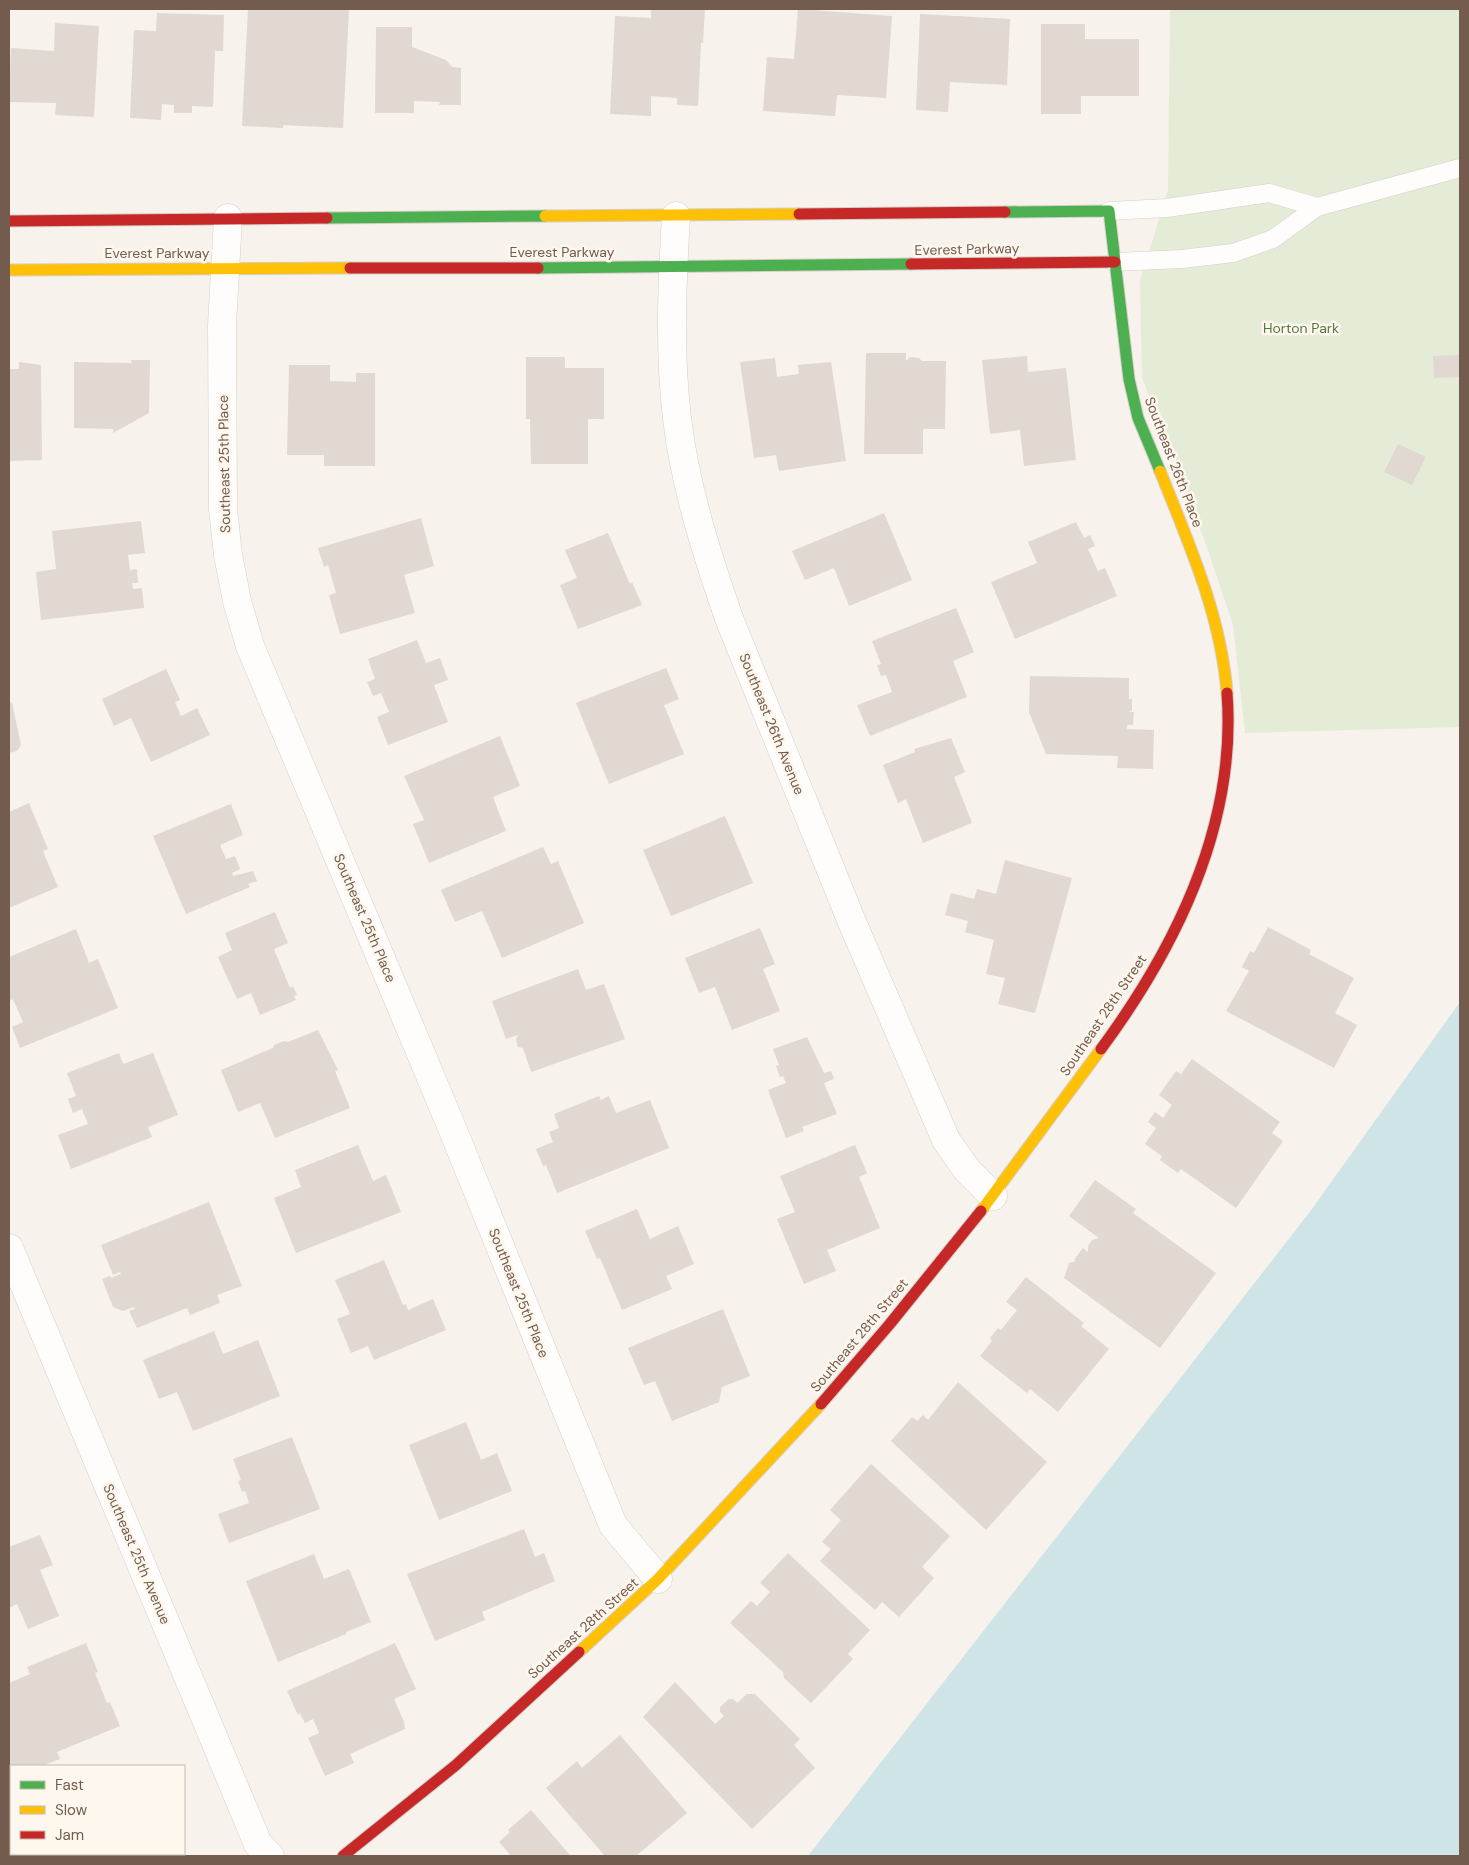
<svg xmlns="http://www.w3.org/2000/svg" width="1469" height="1865" viewBox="0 0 1469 1865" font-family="'DM Sans',sans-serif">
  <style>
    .green { fill: #e4ecd8 }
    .water { fill: #cee4e6 }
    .building { fill: #e0d8d1 }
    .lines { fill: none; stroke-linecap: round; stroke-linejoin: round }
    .lane-casing { stroke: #d6cfca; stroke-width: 19 }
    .street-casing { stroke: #d6cfca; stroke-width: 29 }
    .fast-casing { stroke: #d5cec7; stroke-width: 13 }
    .slow-casing { stroke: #d5cec7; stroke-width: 13 }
    .jam-casing { stroke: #d5cec7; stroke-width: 13 }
    .lane { stroke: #fefdfc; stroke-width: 18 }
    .street { stroke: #fefdfc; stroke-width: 28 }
    .fast { stroke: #4caf50; stroke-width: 11 }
    .slow { stroke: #ffc107; stroke-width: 11 }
    .jam { stroke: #c62828; stroke-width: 11 }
    .labels { text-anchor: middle; stroke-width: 5; stroke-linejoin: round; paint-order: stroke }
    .street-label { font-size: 14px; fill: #735b4d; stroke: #fef7ee }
    .park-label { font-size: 14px; fill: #557846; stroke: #fef7ee }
  </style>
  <rect width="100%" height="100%" fill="#f7f2ec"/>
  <polygon class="green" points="1170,9 1460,9 1460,727 1245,733 1233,625 1205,542 1142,378 1140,281 1168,190"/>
  <polygon class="water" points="1460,1002 1460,1856 808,1856 1309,1213"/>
  <g class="building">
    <polygon points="248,9 349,9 343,128 283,125 283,128 242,126"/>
    <polygon points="651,9 705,9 703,43 701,43 698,106 677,105 677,98 651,96 651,116 610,114 615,16 651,18"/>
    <polygon points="798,9 892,16 886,98 837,95 835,116 763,111 767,57 794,59"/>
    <polygon points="157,13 224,15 223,51 215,51 213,107 192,106 192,113 174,113 174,105 162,104 161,120 130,118 134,30 156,31"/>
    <polygon points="920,14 1010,19 1007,85 950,82 948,112 916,110"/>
    <polygon points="55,23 99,26 94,117 55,115 56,103 9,102 11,48 54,51"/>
    <polygon points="1041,24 1085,24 1085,39 1139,39 1139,96 1081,96 1081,114 1041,114"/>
    <polygon points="376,27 412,27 412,47 446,60 452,67 461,68 461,105 439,105 440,102 414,101 414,113 375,113"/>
    <polygon points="866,353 906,353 906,361 910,357 919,358 922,361 946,361 945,429 923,429 923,454 864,454"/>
    <polygon points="1460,355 1460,377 1434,378 1433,356"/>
    <polygon points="1027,356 1028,372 1066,368 1076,460 1024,466 1020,430 990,434 982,360"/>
    <polygon points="526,357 565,357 565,368 604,368 604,419 588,419 588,464 531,464 530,419 526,419"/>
    <polygon points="775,358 777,377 799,374 798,365 831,362 846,461 779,471 776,455 754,458 740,362"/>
    <polygon points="131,360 150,360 149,413 113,433 113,429 74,428 74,362 132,363"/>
    <polygon points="19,362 41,365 42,460 9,461 9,369 19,369"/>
    <polygon points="289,365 330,365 330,381 356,382 356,373 375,373 375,466 324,466 324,455 287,455"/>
    <polygon points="1398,444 1426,457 1412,485 1384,472"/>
    <polygon points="884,513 912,580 849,606 834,568 805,580 792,551"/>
    <polygon points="421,518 434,566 404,575 415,613 340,634 329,595 336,593 328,565 324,567 318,548"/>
    <polygon points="141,521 145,553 128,555 130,570 137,569 138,583 132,583 133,589 142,588 144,608 41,620 36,572 56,569 52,531"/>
    <polygon points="1076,522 1084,538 1090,535 1095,546 1088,549 1098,571 1105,568 1117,596 1015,639 991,582 1037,563 1028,542"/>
    <polygon points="608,533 630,584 632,582 642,605 578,629 560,585 577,578 565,550"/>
    <polygon points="956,608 974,652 953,661 967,697 870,736 857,705 892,692 886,675 881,676 877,665 881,664 872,641"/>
    <polygon points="417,640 426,663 440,658 448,680 434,685 448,722 388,745 377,717 389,712 381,693 373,696 367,682 375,679 368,659"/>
    <polygon points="666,668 679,699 664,705 684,754 609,784 576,703"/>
    <polygon points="166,669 180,700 175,702 181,716 197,708 210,735 151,762 131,718 114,726 102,699"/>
    <polygon points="1030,676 1129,678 1129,699 1132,699 1132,711 1128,712 1134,712 1133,725 1127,725 1127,729 1154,730 1153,769 1117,768 1118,756 1046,754 1029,712"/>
    <polygon points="9,701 12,703 21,745 17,751 9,753"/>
    <polygon points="500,736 520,786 493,797 506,831 429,863 413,824 424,820 404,776"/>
    <polygon points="951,738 965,772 954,777 972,823 923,843 906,799 898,803 883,765 915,752 914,749"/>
    <polygon points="29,803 48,849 43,851 58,887 9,908 9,812"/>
    <polygon points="231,804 243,835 220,845 226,859 235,856 240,869 232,873 233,876 253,871 257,881 248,884 250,887 186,914 153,836"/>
    <polygon points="725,816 753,883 671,916 643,850"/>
    <polygon points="543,847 551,864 558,861 584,923 502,958 482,911 455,922 441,890"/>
    <polygon points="1005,860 1072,878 1035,1013 998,1004 1005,978 986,974 994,940 965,932 968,921 945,915 951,893 974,899 977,889 996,894"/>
    <polygon points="275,912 288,943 274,949 290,988 293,986 297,995 294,996 296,1000 260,1015 251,993 237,999 218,957 232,950 225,933"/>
    <polygon points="1268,927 1311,950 1309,954 1354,978 1335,1013 1357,1025 1334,1068 1226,1011 1249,971 1242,967 1250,951 1254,953"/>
    <polygon points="760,928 775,964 763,969 780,1011 732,1030 715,987 699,993 685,958"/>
    <polygon points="76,929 89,963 98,959 118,1008 20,1048 12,1027 23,1022 13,999 9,1001 9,957"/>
    <polygon points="578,969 586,990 604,984 625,1039 531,1072 523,1048 518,1047 516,1039 518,1035 506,1039 492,1001"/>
    <polygon points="318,1030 338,1070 335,1071 350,1108 275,1138 260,1103 238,1112 221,1070 273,1048 274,1045 284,1041 288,1042"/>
    <polygon points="807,1037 824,1073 831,1071 834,1079 824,1083 837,1114 802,1127 804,1131 786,1138 768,1090 786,1083 783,1076 780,1077 776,1066 779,1065 773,1049"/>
    <polygon points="119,1053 123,1064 153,1053 178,1115 148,1127 152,1137 71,1169 58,1135 88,1124 82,1109 73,1113 68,1099 76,1096 67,1073"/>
    <polygon points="1192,1059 1280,1122 1272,1133 1283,1141 1236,1208 1181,1169 1178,1173 1160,1160 1162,1156 1145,1144 1156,1128 1148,1122 1155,1112 1163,1118 1172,1105 1159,1095 1176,1071 1181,1074"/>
    <polygon points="599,1096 601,1100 609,1096 616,1113 650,1100 669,1148 557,1193 546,1165 543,1166 536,1149 553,1142 549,1132 559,1128 554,1114"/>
    <polygon points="358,1145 373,1181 386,1175 401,1212 296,1253 274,1198 301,1187 295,1170"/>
    <polygon points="855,1145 867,1173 859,1177 880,1228 827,1250 836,1271 804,1284 777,1219 795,1212 780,1176"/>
    <polygon points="1095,1180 1136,1209 1133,1213 1216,1273 1160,1348 1064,1278 1069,1263 1076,1261 1074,1260 1083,1248 1088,1252 1088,1246 1092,1240 1099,1238 1069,1216"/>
    <polygon points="209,1202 242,1286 217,1295 220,1303 190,1315 187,1308 137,1328 129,1311 135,1309 134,1307 123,1311 113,1307 102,1279 110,1276 111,1278 121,1274 120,1272 113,1275 101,1245"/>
    <polygon points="637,1209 650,1239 678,1226 694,1264 666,1276 672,1289 622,1310 600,1258 597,1259 585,1231"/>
    <polygon points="384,1260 403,1305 406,1304 408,1310 433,1299 446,1330 374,1360 368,1346 351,1353 337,1319 350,1314 335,1280"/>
    <polygon points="1026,1277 1084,1323 1081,1326 1109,1349 1058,1412 1030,1389 1027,1393 980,1356 992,1341 990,1338 998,1328 1001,1330 1017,1310 1006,1302"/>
    <polygon points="723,1309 750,1376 722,1387 719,1402 672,1421 655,1381 644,1385 628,1348"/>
    <polygon points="214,1331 223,1354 258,1340 280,1396 193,1431 177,1392 159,1399 143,1360"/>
    <polygon points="958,1382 1047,1462 986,1530 891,1441 912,1417 917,1421 923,1415 928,1420"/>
    <polygon points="466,1422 481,1460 497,1453 512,1491 439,1520 409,1445"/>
    <polygon points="292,1437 320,1509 229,1543 218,1514 249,1503 245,1491 242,1492 238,1481 241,1480 233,1459"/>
    <polygon points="871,1464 950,1536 922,1567 934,1578 899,1617 882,1602 875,1610 820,1561 831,1549 822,1542 841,1520 830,1510"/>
    <polygon points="524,1529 535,1557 544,1553 555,1581 482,1612 485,1620 435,1641 407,1574"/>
    <polygon points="40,1535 53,1565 40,1570 59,1616 28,1629 17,1604 9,1608 9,1547"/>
    <polygon points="788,1553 870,1630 848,1654 853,1659 811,1703 784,1678 783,1672 730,1623 751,1601 757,1606 770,1592 760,1583"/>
    <polygon points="314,1554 324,1579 349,1569 371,1622 346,1632 346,1634 278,1662 246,1581"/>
    <polygon points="86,1643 98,1672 95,1673 107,1703 110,1702 120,1726 57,1752 60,1759 42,1766 11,1766 11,1779 9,1780 9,1683 30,1674 27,1667"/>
    <polygon points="395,1643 416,1689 394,1699 404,1722 405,1729 350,1754 354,1763 325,1776 308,1738 319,1733 313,1719 305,1723 300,1713 298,1715 287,1691"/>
    <polygon points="675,1682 715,1724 724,1716 720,1712 720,1707 729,1699 733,1699 737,1703 747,1694 755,1694 800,1739 794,1745 815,1768 752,1829 643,1717"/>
    <polygon points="620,1735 687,1813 636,1856 605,1856 546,1788 577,1761 582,1768"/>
    <polygon points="531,1810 570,1855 568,1856 511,1856 499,1842 510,1832 508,1830"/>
    <polygon points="75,1854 162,1854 163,1856 76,1856"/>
  </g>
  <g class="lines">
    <g class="lane-casing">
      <g id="lane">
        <polyline points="1109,211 1167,208 1269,193 1317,207"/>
        <polyline points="1115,262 1182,259 1233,253 1273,239 1317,207 1460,168"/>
      </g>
    </g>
    <g class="street-casing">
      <g id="street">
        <path d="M 676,216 C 672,284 669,351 677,418 C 685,487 707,555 730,621 L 852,922 L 946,1140 L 967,1170 L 993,1196"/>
        <polyline points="228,218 222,325 223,509 228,555 237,601 250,646 450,1123 613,1525 658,1579"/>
        <polyline points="9,1248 258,1844 270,1856"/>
      </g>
    </g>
    <g class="fast-casing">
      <g id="fast">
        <polyline points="1005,212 1109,211 1129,379 1138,418 1160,471"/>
        <polyline points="327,218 545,216"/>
        <polyline points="538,268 911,264"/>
      </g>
    </g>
    <g class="slow-casing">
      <g id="slow">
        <polyline points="545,216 799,214"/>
        <polyline points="9,270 350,268"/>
        <path d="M 1160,471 C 1189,544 1221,615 1227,693"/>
        <polyline points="981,1211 1101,1049"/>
        <polyline points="579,1652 658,1579 821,1404"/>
      </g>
    </g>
    <g class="jam-casing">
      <g id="jam">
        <polyline points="799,214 1005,212"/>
        <polyline points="9,221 327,218"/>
        <polyline points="911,264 1115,262"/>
        <polyline points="350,268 538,268"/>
        <path d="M 1101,1049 C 1177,946 1237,824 1227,693"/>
        <polyline points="821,1404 889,1325 981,1211"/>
        <polyline points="343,1856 456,1765 579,1652"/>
      </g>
    </g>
    <use href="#lane" class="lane"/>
    <use href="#street" class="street"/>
    <use href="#fast" class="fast"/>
    <use href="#slow" class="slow"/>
    <use href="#jam" class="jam"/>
  </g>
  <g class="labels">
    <g class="street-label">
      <text transform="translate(967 249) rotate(-1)" y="5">Everest Parkway</text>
      <text x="562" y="257">Everest Parkway</text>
      <text x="157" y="258">Everest Parkway</text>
      <text transform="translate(1174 462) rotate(69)" y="5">Southeast 26th Place</text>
      <text transform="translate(224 464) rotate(-91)" y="5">Southeast 25th Place</text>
      <text transform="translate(772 724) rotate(68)" y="5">Southeast 26th Avenue</text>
      <text transform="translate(365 918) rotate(67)" y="5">Southeast 25th Place</text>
      <text transform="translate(1103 1015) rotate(-56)" y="5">Southeast 28th Street</text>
      <text transform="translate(519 1293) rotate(68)" y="5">Southeast 25th Place</text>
      <text transform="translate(859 1335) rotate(-50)" y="5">Southeast 28th Street</text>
      <text transform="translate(137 1554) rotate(67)" y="5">Southeast 25th Avenue</text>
      <text transform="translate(583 1628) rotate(-42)" y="5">Southeast 28th Street</text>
    </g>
    <g class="park-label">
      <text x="1301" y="333">Horton Park</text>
    </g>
  </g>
  <rect width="1469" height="1865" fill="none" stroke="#735b4d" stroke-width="20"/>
  <rect x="10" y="1765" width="175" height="90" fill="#fef7ee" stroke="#c6b9ae"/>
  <rect x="20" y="1781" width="25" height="8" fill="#4caf50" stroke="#c6b9ae"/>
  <text x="55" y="1790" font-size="15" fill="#735b4d">Fast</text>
  <rect x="20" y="1806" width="25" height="8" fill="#ffc107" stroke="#c6b9ae"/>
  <text x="55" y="1815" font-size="15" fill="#735b4d">Slow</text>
  <rect x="20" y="1831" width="25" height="8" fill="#c62828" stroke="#c6b9ae"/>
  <text x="55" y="1840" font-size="15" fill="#735b4d">Jam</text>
</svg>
